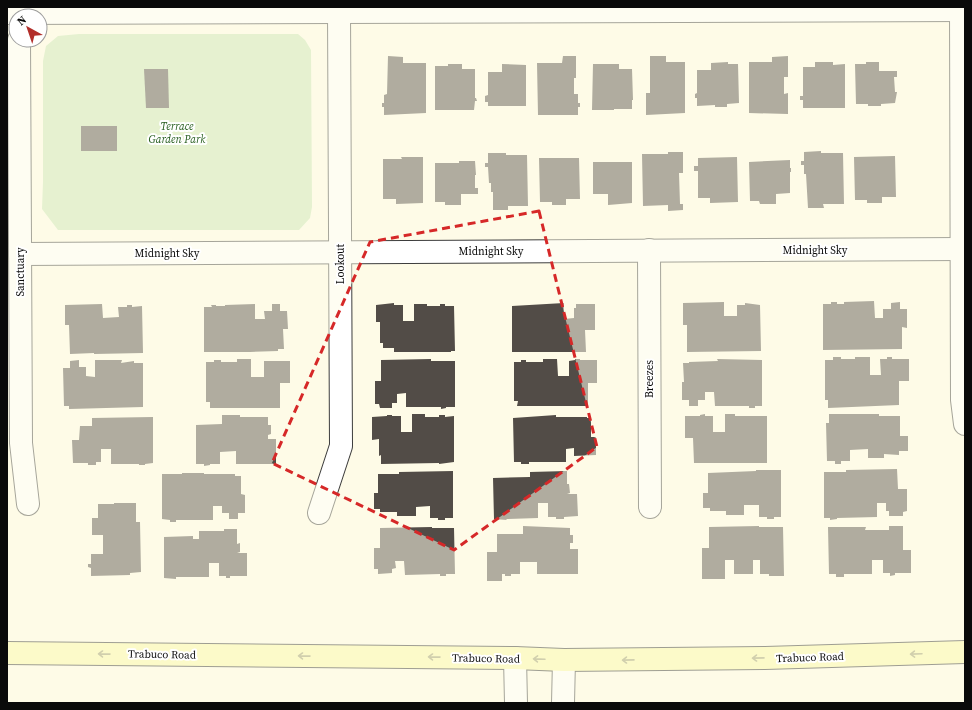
<svg xmlns="http://www.w3.org/2000/svg" width="972" height="710" viewBox="0 0 972 710" font-family="'Source Serif 4',serif">
  <style>
    .green { fill: #c9e5b4 }
    .building { fill: #524c47 }
    .lines { fill: none; stroke-linecap: round; stroke-linejoin: round }
    .minor-casing { stroke: #3d3d3d; stroke-width: 24 }
    .tertiary-casing { stroke: #3d3d3d; stroke-width: 24 }
    .secondary-casing { stroke: #2c2c2c; stroke-width: 24 }
    .minor { stroke: #fff; stroke-width: 22 }
    .tertiary { stroke: #fff; stroke-width: 22 }
    .secondary { stroke: #fbf9a5; stroke-width: 22 }
    .oneway { stroke: #9b9967 }
    .marked { fill: none; stroke: #d62828; stroke-width: 3; stroke-dasharray: 8 5; stroke-linejoin: round }
    .labels { text-anchor: middle; stroke-width: 4; stroke-linejoin: round; paint-order: stroke }
    .park-label { font-size: 11px; font-style: italic; fill: #265d1e; stroke: #fff }
    .street-label { font-size: 11px; fill: #0a0a0a; stroke: #fff }
  </style>
  <rect width="100%" height="100%" fill="#fefbe7"/>
  <polygon class="green" points="79,34 298,34 305,40 311,50 312,207 310,218 299,230 58,230 42,209 43,182 43,61 46,46 58,36"/>
  <g class="building">
    <polygon points="388,56 403,57 403,63 426,63 426,113 384,115 384,107 382,107 382,103 384,103 384,95 387,94"/>
    <polygon points="563,56 576,56 576,78 574,78 574,94 578,94 578,103 580,103 580,107 578,107 578,115 538,115 537,63 562,63"/>
    <polygon points="650,56 666,56 666,62 685,62 685,113 646,115 646,93 650,93"/>
    <polygon points="788,56 788,77 784,77 784,94 788,93 788,114 749,113 749,62 772,62 772,57"/>
    <polygon points="728,62 728,64 738,64 739,103 727,104 727,107 715,107 715,105 697,106 697,98 695,98 695,94 697,93 697,70 711,70 711,63"/>
    <polygon points="815,62 833,62 833,65 845,64 845,108 803,108 803,100 800,100 800,96 803,96 803,67 815,67"/>
    <polygon points="866,62 879,62 879,71 897,71 897,77 894,77 895,92 897,92 895,103 881,104 881,106 868,106 868,104 856,104 855,64 866,64"/>
    <polygon points="448,64 462,64 462,69 475,69 475,98 476,98 477,101 475,101 474,110 435,110 435,66 448,66"/>
    <polygon points="502,64 526,65 526,106 488,106 488,102 485,102 485,96 488,95 488,72 502,72"/>
    <polygon points="593,64 619,64 619,69 632,69 633,100 632,100 632,109 614,109 614,110 592,110"/>
    <polygon points="144,69 168,69 169,108 146,108"/>
    <rect x="81" y="126" width="36" height="25"/>
    <polygon points="821,151 821,153 843,153 844,204 823,204 824,208 808,208 806,174 804,174 804,165 801,165 801,161 804,161 804,152"/>
    <polygon points="668,152 683,152 683,173 679,173 680,204 683,204 683,210 668,211 668,205 643,206 642,154 668,154"/>
    <polygon points="488,153 506,153 506,155 527,155 528,206 508,206 508,210 493,210 493,192 491,192 491,183 489,183 488,167 485,167 485,163 488,163"/>
    <polygon points="895,156 896,197 882,197 882,203 867,203 867,200 855,200 854,157"/>
    <polygon points="401,157 423,157 423,203 396,204 396,199 383,199 383,159 402,159"/>
    <polygon points="737,157 738,202 710,203 710,198 698,198 698,171 694,171 694,166 698,166 698,158"/>
    <polygon points="539,158 579,158 580,199 566,199 566,205 552,205 552,202 540,202"/>
    <polygon points="790,160 790,168 791,168 791,172 790,172 790,193 776,194 776,204 760,204 759,201 750,201 749,162"/>
    <polygon points="459,161 475,161 476,175 475,175 475,188 478,188 478,194 461,194 461,205 445,205 445,202 435,202 435,163 459,163"/>
    <polygon points="593,162 632,162 632,203 608,205 608,194 593,194"/>
    <polygon points="874,301 875,318 883,318 883,309 891,309 891,303 900,302 900,309 907,309 907,328 902,327 902,349 823,350 823,304 831,304 831,302 837,302 837,304 844,304 844,302"/>
    <polygon points="724,302 724,316 737,316 737,305 745,305 745,303 760,305 761,351 687,352 687,325 683,325 683,303"/>
    <polygon points="394,303 394,305 403,305 403,321 414,321 414,304 427,304 427,306 440,306 440,304 445,304 445,306 454,306 455,351 451,351 451,352 394,352 394,348 383,348 383,343 380,343 380,322 376,322 376,305"/>
    <polygon points="564,303 564,319 574,318 574,308 576,308 576,304 595,304 595,330 585,330 586,352 512,352 512,306"/>
    <polygon points="102,304 103,318 119,317 118,307 127,307 127,305 132,305 132,307 142,306 143,353 94,354 94,353 70,354 69,325 65,325 65,305"/>
    <polygon points="255,304 255,319 265,319 264,311 272,311 272,304 280,304 280,311 287,311 288,329 283,329 284,349 278,349 278,351 250,352 204,352 204,307 212,307 211,305 216,305 216,306 225,306 225,305"/>
    <polygon points="833,357 841,357 841,359 855,359 855,357 870,357 870,375 881,375 880,359 887,359 887,357 892,357 892,359 909,359 909,381 899,381 899,405 828,408 828,400 825,400 825,360 833,360"/>
    <polygon points="237,359 251,359 251,377 264,377 264,361 290,361 290,383 280,383 280,408 210,408 210,402 206,402 206,362 214,362 214,360 221,360 221,362 237,362"/>
    <polygon points="431,359 431,361 455,361 455,407 446,407 446,408 441,409 441,407 406,407 406,393 397,394 397,403 392,403 392,408 380,408 379,404 375,404 375,381 381,381 381,360"/>
    <polygon points="543,359 557,359 558,376 569,376 569,361 575,360 575,359 580,359 580,360 597,360 597,383 588,383 588,406 517,406 518,401 514,401 514,362 521,362 521,360 526,360 526,362 543,362"/>
    <polygon points="717,359 762,360 762,406 755,406 755,408 749,408 749,406 715,406 714,392 705,392 705,400 698,400 698,406 689,406 689,400 682,400 682,382 684,382 683,363 689,363 689,362 718,361"/>
    <polygon points="79,360 79,367 86,367 86,376 95,377 95,360 122,360 121,363 134,361 134,363 143,363 143,407 69,409 69,406 64,406 63,368 70,368 70,361"/>
    <polygon points="412,414 425,414 425,417 439,417 439,415 445,415 445,417 454,416 454,462 439,464 439,463 381,464 381,455 379,456 379,439 372,440 372,417 387,416 387,415 392,415 392,416 401,416 401,432 412,432"/>
    <polygon points="705,414 705,416 713,416 713,432 725,432 725,414 735,414 735,416 767,416 767,463 694,463 693,438 685,438 685,416 700,416 700,415"/>
    <polygon points="829,414 879,414 879,416 900,416 900,436 908,436 908,451 899,451 899,455 884,454 884,458 868,458 868,449 850,450 850,461 841,461 841,464 835,464 835,461 827,461 826,423 829,423"/>
    <polygon points="222,415 240,415 240,417 268,417 268,425 271,425 271,434 268,435 268,439 276,439 276,464 236,464 236,451 220,452 220,464 210,464 210,465 204,466 204,464 196,464 196,425 222,424"/>
    <polygon points="556,415 556,417 587,417 587,418 591,418 591,437 596,437 596,455 574,456 574,448 566,449 566,462 529,462 529,464 521,464 521,462 514,462 513,418"/>
    <polygon points="153,417 153,463 145,464 145,465 139,465 139,464 111,464 111,449 101,449 101,462 96,462 96,465 88,465 88,463 73,463 72,440 79,440 80,426 92,426 92,418"/>
    <polygon points="897,469 898,489 907,489 907,511 903,512 903,516 889,516 889,511 886,511 886,503 877,503 877,517 837,518 837,519 830,520 830,518 824,518 824,472 846,472 846,470"/>
    <polygon points="756,470 781,470 781,517 774,517 774,519 767,519 767,517 759,517 759,505 744,505 744,515 726,515 726,511 710,511 710,508 703,508 703,493 708,493 708,473 756,471"/>
    <polygon points="453,471 453,518 445,518 445,520 438,520 438,518 430,518 430,506 416,507 416,516 397,516 397,512 380,512 380,509 374,509 374,493 378,493 378,474 399,474 399,472"/>
    <polygon points="567,471 567,484 569,484 570,493 567,494 577,494 578,516 564,517 564,519 556,519 556,517 548,517 548,503 538,503 538,518 506,519 507,520 494,519 493,478 530,477 530,472"/>
    <polygon points="182,473 204,473 204,474 235,474 235,476 241,476 241,494 245,495 245,513 238,513 238,519 229,519 229,513 222,513 222,506 213,506 213,520 176,520 176,522 170,522 170,520 162,519 162,474 182,474"/>
    <polygon points="114,503 136,503 136,522 140,522 141,572 130,573 130,575 91,576 91,568 88,567 88,564 91,564 91,554 103,554 103,535 92,535 92,518 98,518 98,504 114,504"/>
    <polygon points="523,526 570,528 570,535 573,535 573,543 570,543 570,549 578,549 578,574 537,574 537,562 520,562 520,574 511,574 511,576 505,576 505,574 502,574 502,581 487,581 487,552 497,552 497,534 523,534"/>
    <polygon points="759,526 759,527 783,527 784,576 769,576 769,574 760,574 760,560 753,560 753,574 734,574 734,560 725,560 725,579 702,579 702,548 709,548 709,527"/>
    <polygon points="889,526 903,526 903,550 911,550 911,573 895,573 895,575 890,576 890,573 883,573 883,560 872,560 872,574 844,574 844,577 836,577 836,574 829,574 828,527 866,527 865,530 889,530"/>
    <polygon points="432,527 432,528 454,528 455,574 446,574 446,576 440,576 440,574 405,575 404,561 395,561 396,568 392,569 392,573 378,574 378,569 374,569 374,548 380,548 380,528"/>
    <polygon points="224,529 237,529 237,544 240,543 240,552 237,553 247,553 247,576 230,576 230,578 226,578 226,576 219,576 219,563 209,563 209,577 176,577 176,579 164,578 164,537 193,536 193,539 199,539 199,531 224,531"/>
  </g>
  <g class="lines">
    <g class="minor-casing">
      <g id="minor">
        <polyline points="961,7 962,400 965,424"/>
        <polyline points="7,13 965,10"/>
        <polyline points="19,40 21,443 28,504"/>
        <polyline points="649,250 650,507"/>
        <polyline points="20,254 962,249"/>
        <polyline points="319,513 341,446 339,11"/>
      </g>
    </g>
    <g class="tertiary-casing">
      <g id="tertiary">
        <polyline points="515,658 516,703"/>
        <polyline points="563,703 564,660"/>
      </g>
    </g>
    <g class="secondary-casing">
      <polyline id="secondary" points="7,653 515,658 564,660 765,658 965,652"/>
    </g>
    <use href="#minor" class="minor"/>
    <use href="#tertiary" class="tertiary"/>
    <use href="#secondary" class="secondary"/>
  </g>
  <defs><path id="oneway-shaft" d="M-6 0H5M1.5-3L5.5 0L1.5 3" fill="none" stroke-width="1.6" stroke-linecap="round" stroke-linejoin="round"/></defs>
  <g class="oneway">
    <use href="#oneway-shaft" transform="translate(104 654) rotate(-179)"/>
    <use href="#oneway-shaft" transform="translate(916 654) rotate(178)"/>
    <use href="#oneway-shaft" transform="translate(304 656) rotate(-179)"/>
    <use href="#oneway-shaft" transform="translate(434 657) rotate(-179)"/>
    <use href="#oneway-shaft" transform="translate(758 658) rotate(179)"/>
    <use href="#oneway-shaft" transform="translate(539 659) rotate(-178)"/>
    <use href="#oneway-shaft" transform="translate(628 660) rotate(179)"/>
  </g>
  <path d="M0 0H972V710H0ZM 539,211 L 597,447 L 454,550 L 272,463 L 370,242 Z" fill="#fefbe7" fill-opacity=".55" fill-rule="evenodd"/>
  <path class="marked" d="M 539,211 L 597,447 L 454,550 L 272,463 L 370,242 Z"/>
  <g class="labels">
    <g class="park-label">
      <text x="177" y="130">Terrace<tspan x="177" dy="13">Garden Park</tspan></text>
    </g>
    <g class="street-label">
      <text x="815" y="254">Midnight Sky</text>
      <text x="491" y="255">Midnight Sky</text>
      <text x="167" y="257">Midnight Sky</text>
      <text transform="translate(340 264) rotate(-90)" y="4">Lookout</text>
      <text transform="translate(20 272) rotate(-90)" y="4">Sanctuary</text>
      <text transform="translate(649 379) rotate(-90)" y="4">Breezes</text>
      <text transform="translate(162 654) rotate(1)" y="4">Trabuco Road</text>
      <text transform="translate(810 657) rotate(-2)" y="4">Trabuco Road</text>
      <text transform="translate(486 658) rotate(1)" y="4">Trabuco Road</text>
    </g>
  </g>
  <rect width="972" height="710" fill="none" stroke="#0a0a0a" stroke-width="16"/>
  <g transform="translate(28 28) rotate(320)"><circle r="19" fill="#ffffff" stroke="#9d9d9d"/>
  <path d="M0-3L7 15L0 10L-7 15Z" fill="#b22e2a"/>
  <text y="-6" font-size="11" font-weight="bold" text-anchor="middle" fill="#0a0a0a">N</text>
  </g>
</svg>
